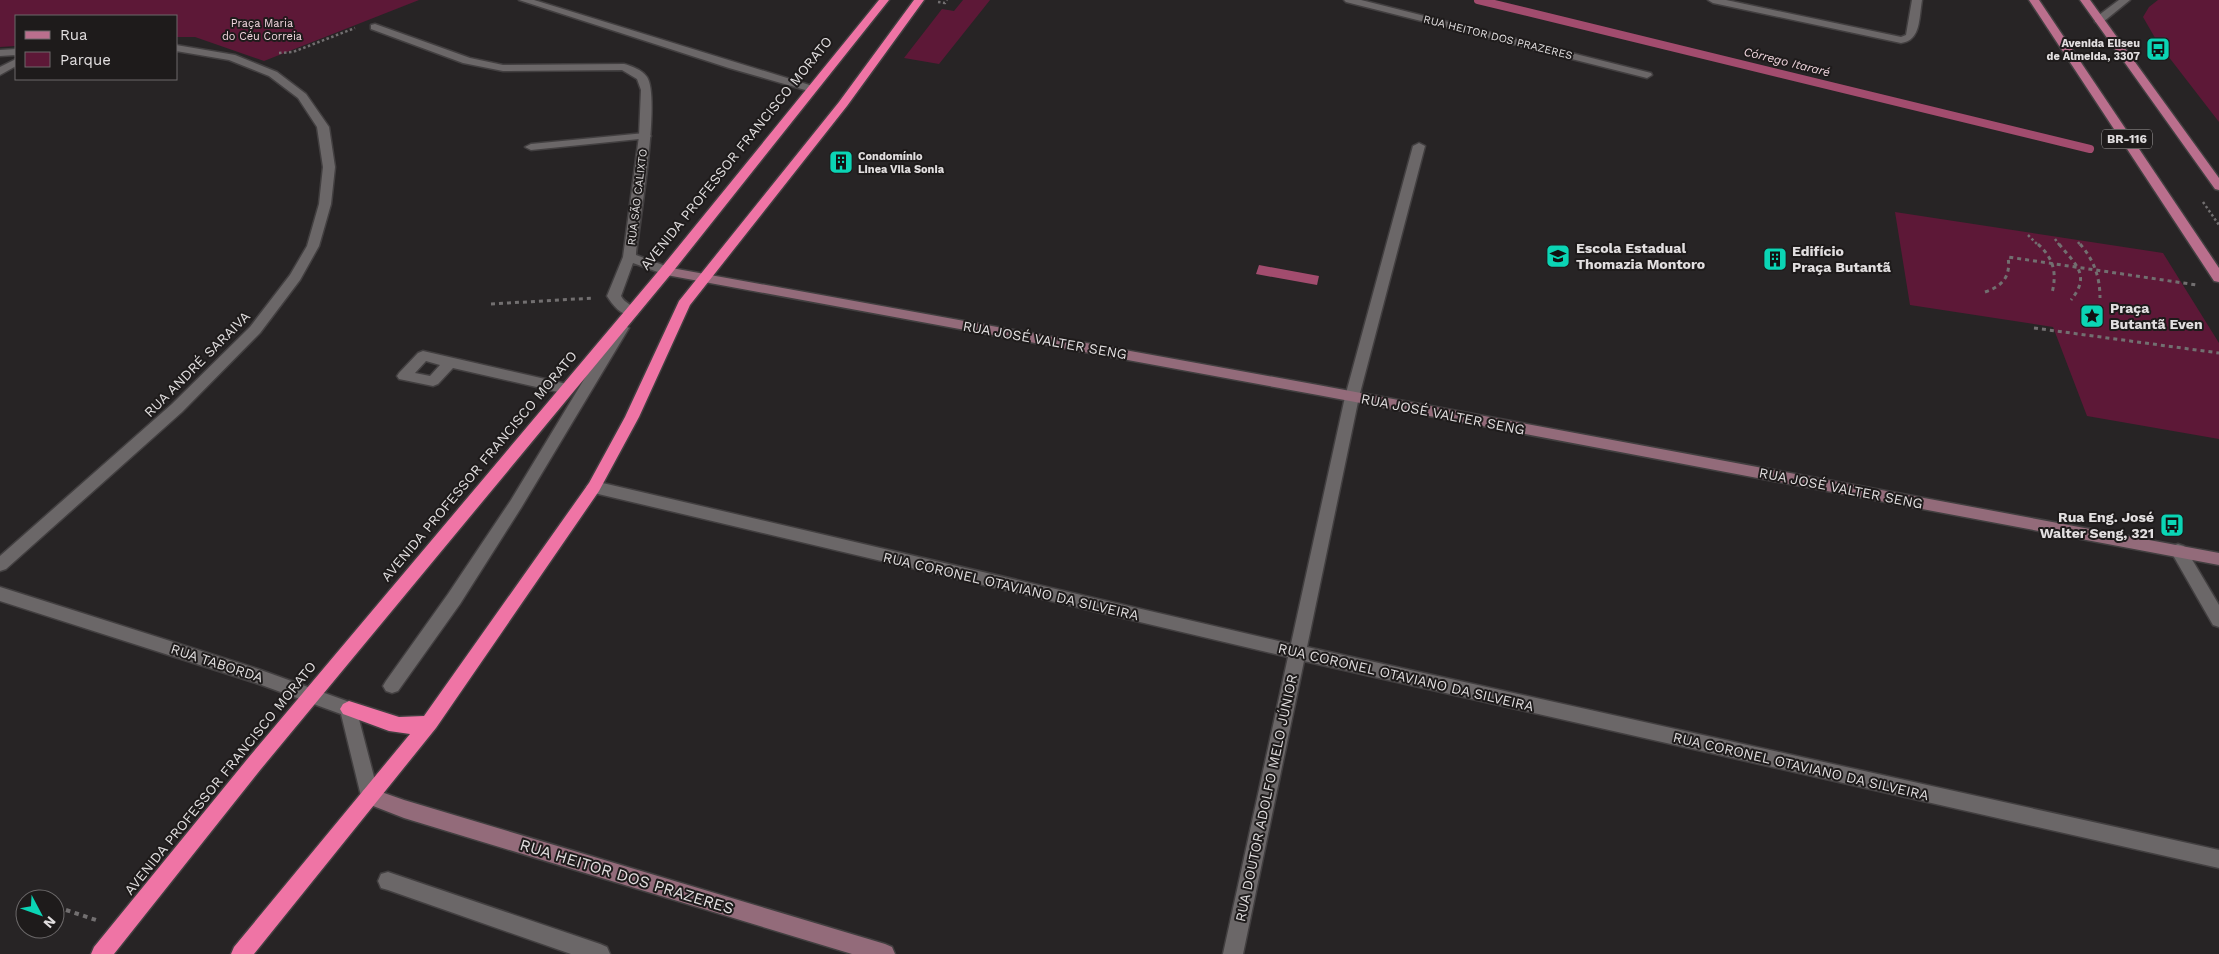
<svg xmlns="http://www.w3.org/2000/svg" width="2219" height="954" viewBox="0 0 2219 954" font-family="'Work Sans',sans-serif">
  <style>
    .green { fill: #5d1837 }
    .water { fill: #a24c6e }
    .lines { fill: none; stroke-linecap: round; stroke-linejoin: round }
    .stream { stroke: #a24c6e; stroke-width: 8 }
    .lane-casing { stroke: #423f40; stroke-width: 3 }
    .street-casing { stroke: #423f40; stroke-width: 3 }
    .secondary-casing { stroke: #423f40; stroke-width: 3 }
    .primary-casing { stroke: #423f40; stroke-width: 3 }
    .highway-casing { stroke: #423f40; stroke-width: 3 }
    .path-far2 { stroke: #726f70; stroke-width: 2.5; stroke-dasharray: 2.5 2.5; stroke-linecap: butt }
    .path-far1 { stroke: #726f70; stroke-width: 3; stroke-dasharray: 4 4; stroke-linecap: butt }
    .path { stroke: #726f70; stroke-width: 4; stroke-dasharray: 4.5 4.5; stroke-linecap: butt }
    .lane { fill: #6b6768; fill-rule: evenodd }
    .street { fill: #6b6768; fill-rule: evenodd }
    .secondary { fill: #936b7a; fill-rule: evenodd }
    .primary { fill: #ba6f8d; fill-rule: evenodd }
    .highway { fill: #ef74a5; fill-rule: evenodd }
    .labels { text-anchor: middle; stroke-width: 4; stroke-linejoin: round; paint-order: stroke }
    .far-park-label { font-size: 11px; fill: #f0d6de; stroke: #1e1b1b }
    .far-street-label { font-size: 11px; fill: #e2dfe0; stroke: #1e1b1b }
    .far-poi-label { font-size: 11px; font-weight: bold; fill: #e2dfe0; stroke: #1e1b1b; text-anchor: end }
    .far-water-label { font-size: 12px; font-style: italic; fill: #f0d6de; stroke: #1e1b1b }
    .shield { fill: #1e1b1b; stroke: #a7a4a5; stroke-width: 1 }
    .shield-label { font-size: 12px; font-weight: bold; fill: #e2dfe0 }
    .street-label { font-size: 14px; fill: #e2dfe0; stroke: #1e1b1b }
    .poi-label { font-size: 14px; font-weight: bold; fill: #e2dfe0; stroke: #1e1b1b; text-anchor: start }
    .near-street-label { font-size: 16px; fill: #e2dfe0; stroke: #1e1b1b }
  </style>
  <rect width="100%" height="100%" fill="#272425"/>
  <g class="green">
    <polygon points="0,0 419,0 264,61 195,37 176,37 176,16 16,16 16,46 0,47"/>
    <polygon points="963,0 990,0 939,64 904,58 942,9 954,11"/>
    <polygon points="2158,0 2219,0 2219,122 2158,43 2143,17 2149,7"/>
    <polygon points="1895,212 2163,253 2219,343 2219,439 2087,416 2053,327 1910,305"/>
  </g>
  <polygon class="water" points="1259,265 1319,276 1317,285 1256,274"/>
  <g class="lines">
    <polyline class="stream" points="1478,0 2090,149"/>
    <g class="lane-casing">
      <g id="lane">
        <polygon points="519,0 534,0 816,87 817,89 812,92 729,68"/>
        <polygon points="1344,0 1361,0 1651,73 1652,75 1647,78 1346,2"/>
        <polygon points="645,133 649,134 651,136 649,138 531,150 525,147 531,144"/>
        <polygon points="622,324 629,328 521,508 460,604 398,691 392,693 386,691 383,686 386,681 448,594 511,500 617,325"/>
        <path d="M 423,351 L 567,384 L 572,386 L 574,389 L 572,392 L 567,394 L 453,368 L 438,384 L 433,386 L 399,379 L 397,376 L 399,373 L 418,353 ZM 426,361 L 440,365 L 430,376 L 415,373 Z"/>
        <polygon points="388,872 600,944 607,947 610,954 571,954 388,890 381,888 378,881 381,874"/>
      </g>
    </g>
    <g class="street-casing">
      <g id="street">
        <path d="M 1708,0 L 1726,0 L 1901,37 L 1906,35 L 1912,0 L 1922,0 C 1919,17 1921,41 1901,43 L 1713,3 Z"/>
        <polygon points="2119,0 2130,0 2103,22 2095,22 2095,18"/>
        <path d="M 375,24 L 470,58 L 503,65 L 624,64 C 632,66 642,70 647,77 C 661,98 639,224 636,255 L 671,268 L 672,271 L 666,275 L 633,263 L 621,296 C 625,304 634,305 639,312 L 637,315 C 624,319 613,306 607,296 L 623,257 L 639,136 L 641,90 L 637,79 L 622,70 L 503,71 L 463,63 L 371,29 L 371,25 Z"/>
        <polygon points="176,45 235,55 277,72 306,94 329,127 335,167 331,204 319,246 300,280 260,333 182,412 6,569 0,571 0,556 172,404 250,327 290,275 307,246 319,204 323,167 317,127 298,98 269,76 229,60 176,51"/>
        <polygon points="16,49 16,55 0,56 0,50"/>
        <polygon points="16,59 16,66 0,75 0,67"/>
        <polygon points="1419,143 1425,146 1359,397 1307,647 2219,850 2219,868 1304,661 1243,954 1223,954 1288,657 594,493 589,491 586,487 589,483 594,481 1291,644 1345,397 1413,146"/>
        <polygon points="2178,544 2184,546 2219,605 2219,627 2213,625 2170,550 2172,546"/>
        <polygon points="0,587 258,669 355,704 379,796 377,802 370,804 363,802 361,796 341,714 256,683 0,601"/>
      </g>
    </g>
    <g class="secondary-casing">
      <g id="secondary">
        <polygon points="666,267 1318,385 2219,553 2219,565 1318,395 661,274 660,271 661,268"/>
        <polygon points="370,788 404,800 885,944 892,947 895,954 852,954 404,818 363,802 361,796 363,790"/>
      </g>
    </g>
    <g class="primary-casing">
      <g id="primary">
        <polygon points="2029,0 2039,0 2219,268 2219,282 2214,281"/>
        <polygon points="2080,0 2090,0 2219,178 2219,190 2215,189"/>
      </g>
    </g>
    <g class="highway-casing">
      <g id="highway">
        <polygon points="879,0 889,0 671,274 261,769 114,954 91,954 94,947 249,757 661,268"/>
        <polygon points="914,0 924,0 847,106 690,305 639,417 599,491 436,728 254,954 231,954 234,947 410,734 389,731 343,714 340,709 343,704 349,701 399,717 424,716 589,483 625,417 679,301 839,102"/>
      </g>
    </g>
    <g class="path-far2">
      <polyline points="938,2 945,3 947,0"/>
      <polyline points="279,53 293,52 355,28"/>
      <polyline points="2203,202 2219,225"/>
      <polyline points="2028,235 2039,246"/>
      <polyline points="2055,239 2060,246"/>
      <polyline points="2078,242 2081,246"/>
    </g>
    <g class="path-far1">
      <path d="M 2038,244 C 2054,259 2057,273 2052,293"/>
      <path d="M 2059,244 C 2076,265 2091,275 2071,300"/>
      <path d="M 2080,244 C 2094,260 2100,277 2100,298"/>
      <path d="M 1985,292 C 2003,286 2011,276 2008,257 L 2197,285"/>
      <polyline points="491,304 594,298"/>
      <polyline points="2034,328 2219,353"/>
    </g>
    <polyline class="path" points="66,910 96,920"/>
    <use href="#lane" class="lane"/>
    <use href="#street" class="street"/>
    <use href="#secondary" class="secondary"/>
    <use href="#primary" class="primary"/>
    <use href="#highway" class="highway"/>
  </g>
  <defs>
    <g id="bus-square" transform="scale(1.25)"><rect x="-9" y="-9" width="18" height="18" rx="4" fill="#0bd5b5" stroke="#1e1b1b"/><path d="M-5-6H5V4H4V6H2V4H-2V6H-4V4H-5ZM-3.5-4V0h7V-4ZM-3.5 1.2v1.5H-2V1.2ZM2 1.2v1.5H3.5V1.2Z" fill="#111"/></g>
    <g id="building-square" transform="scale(1.25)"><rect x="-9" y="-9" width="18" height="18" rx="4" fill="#0bd5b5" stroke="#1e1b1b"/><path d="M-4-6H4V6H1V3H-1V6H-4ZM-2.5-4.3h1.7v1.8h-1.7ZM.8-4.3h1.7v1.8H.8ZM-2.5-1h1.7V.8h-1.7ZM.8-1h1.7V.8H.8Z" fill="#111"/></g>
    <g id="school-square" transform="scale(1.25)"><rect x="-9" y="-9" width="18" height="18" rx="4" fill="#0bd5b5" stroke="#1e1b1b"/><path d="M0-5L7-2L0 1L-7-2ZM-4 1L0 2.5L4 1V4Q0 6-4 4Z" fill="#111"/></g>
    <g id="sight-square" transform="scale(1.25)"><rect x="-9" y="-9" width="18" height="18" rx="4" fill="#0bd5b5" stroke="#1e1b1b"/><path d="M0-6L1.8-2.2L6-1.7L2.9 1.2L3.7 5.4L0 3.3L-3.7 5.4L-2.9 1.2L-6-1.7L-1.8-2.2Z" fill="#111"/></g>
  </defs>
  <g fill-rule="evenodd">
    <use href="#bus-square" x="2158" y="49"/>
    <use href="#building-square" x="841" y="162"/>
    <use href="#school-square" x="1558" y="256"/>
    <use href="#building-square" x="1775" y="259"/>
    <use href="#sight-square" x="2092" y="316"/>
    <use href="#bus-square" x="2172" y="525"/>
  </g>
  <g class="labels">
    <g class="far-park-label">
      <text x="262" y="27">Praça Maria<tspan x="262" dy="13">do Céu Correia</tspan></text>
    </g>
    <g class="far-street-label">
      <text transform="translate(1498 37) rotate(14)" y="4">RUA HEITOR DOS PRAZERES</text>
      <text transform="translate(637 197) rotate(-83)" y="4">RUA SÃO CALIXTO</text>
    </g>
    <g class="far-poi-label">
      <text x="2140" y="47">Avenida Eliseu<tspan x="2140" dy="13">de Almeida, 3307</tspan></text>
      <text x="858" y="160" text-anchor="start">Condomínio<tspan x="858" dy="13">Linea Vila Sonia</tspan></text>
    </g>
    <g class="far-water-label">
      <text transform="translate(1787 62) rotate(14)" y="4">Córrego Itararé</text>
    </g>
    <rect class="shield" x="2102" y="129.5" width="50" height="19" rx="4"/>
    <g class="shield-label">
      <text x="2127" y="143">BR-116</text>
    </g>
    <g class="street-label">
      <text transform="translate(736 153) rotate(-51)" y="5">AVENIDA PROFESSOR FRANCISCO MORATO</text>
      <text transform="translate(1045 340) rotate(10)" y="5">RUA JOSÉ VALTER SENG</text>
      <text transform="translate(197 364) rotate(-45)" y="5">RUA ANDRÉ SARAIVA</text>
      <text transform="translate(1443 414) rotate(11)" y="5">RUA JOSÉ VALTER SENG</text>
      <text transform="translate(479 466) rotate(-50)" y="5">AVENIDA PROFESSOR FRANCISCO MORATO</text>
      <text transform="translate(1841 488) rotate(11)" y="5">RUA JOSÉ VALTER SENG</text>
      <text transform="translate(1011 586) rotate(13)" y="5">RUA CORONEL OTAVIANO DA SILVEIRA</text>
      <text transform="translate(217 663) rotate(18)" y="5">RUA TABORDA</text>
      <text transform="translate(1406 677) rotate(13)" y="5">RUA CORONEL OTAVIANO DA SILVEIRA</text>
      <text transform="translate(1801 766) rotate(13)" y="5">RUA CORONEL OTAVIANO DA SILVEIRA</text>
      <text transform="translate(220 778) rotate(-51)" y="5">AVENIDA PROFESSOR FRANCISCO MORATO</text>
      <text transform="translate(1266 798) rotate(-78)" y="5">RUA DOUTOR ADOLFO MELO JÚNIOR</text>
    </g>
    <g class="poi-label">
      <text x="1576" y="253">Escola Estadual<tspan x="1576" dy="16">Thomazia Montoro</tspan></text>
      <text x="1792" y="256">Edifício<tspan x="1792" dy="16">Praça Butantã</tspan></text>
      <text x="2110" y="313">Praça<tspan x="2110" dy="16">Butantã Even</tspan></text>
      <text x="2154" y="522" text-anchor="end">Rua Eng. José<tspan x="2154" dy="16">Walter Seng, 321</tspan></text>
    </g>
    <g class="near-street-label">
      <text transform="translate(627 876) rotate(17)" y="6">RUA HEITOR DOS PRAZERES</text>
    </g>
  </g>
  <rect x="15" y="15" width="162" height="65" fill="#1e1b1b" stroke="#6c696a"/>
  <rect x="25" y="31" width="25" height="8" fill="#ba6f8d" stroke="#6c696a"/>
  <text x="60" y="40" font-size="15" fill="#e2dfe0">Rua</text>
  <rect x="25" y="52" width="25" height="15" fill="#5d1837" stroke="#6c696a"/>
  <text x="60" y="65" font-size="15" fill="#e2dfe0">Parque</text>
  <g transform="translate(40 914) rotate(131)"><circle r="24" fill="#1e1b1b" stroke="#6c696a"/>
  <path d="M0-4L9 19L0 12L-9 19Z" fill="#0bd5b5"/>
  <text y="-8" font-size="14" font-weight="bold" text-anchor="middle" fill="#e2dfe0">N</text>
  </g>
</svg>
